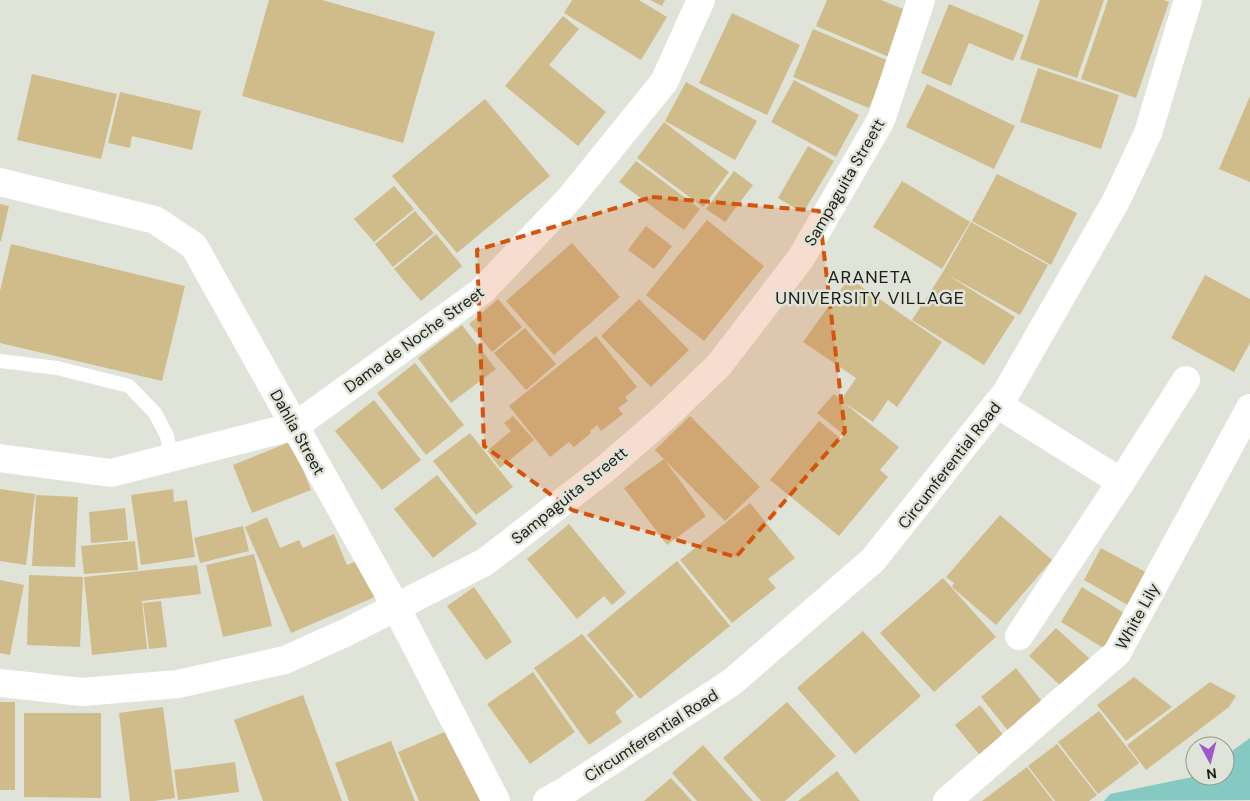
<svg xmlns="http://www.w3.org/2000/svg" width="1250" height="801" viewBox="0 0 1250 801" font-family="'DM Sans',sans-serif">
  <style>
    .water { fill: #86c8c2 }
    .building { fill: #d0bb8b }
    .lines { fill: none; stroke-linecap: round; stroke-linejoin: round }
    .lane { stroke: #fff; stroke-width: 14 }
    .street { stroke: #fff; stroke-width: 28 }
    .marked { fill: #d4530d; fill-opacity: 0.2; stroke: #d4530d; stroke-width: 4; stroke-dasharray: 10 6; stroke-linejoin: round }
    .labels { text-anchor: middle; stroke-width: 5; stroke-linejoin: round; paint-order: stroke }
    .street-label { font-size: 16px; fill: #1d1e1a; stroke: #e0e4d8 }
    .neighbourhood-label { font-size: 18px; letter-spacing: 1px; fill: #1d1e1a; stroke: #e0e4d8 }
  </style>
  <rect width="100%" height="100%" fill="#e0e4d8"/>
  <polygon class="water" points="1250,738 1250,800 1104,801 1110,794 1197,776 1225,776 1225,756"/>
  <g class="building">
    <polygon points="269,0 322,0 435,32 403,143 242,96"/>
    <polygon points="572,0 639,0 667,17 641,60 564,13"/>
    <polygon points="650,0 665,0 662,6"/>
    <polygon points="827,0 881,0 908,11 889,57 816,26"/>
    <polygon points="1040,0 1104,0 1077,78 1020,59"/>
    <polygon points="1108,0 1164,0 1169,2 1136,98 1081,79"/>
    <polygon points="949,4 1024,35 1013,61 969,43 951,86 921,73"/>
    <polygon points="732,13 800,45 767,115 699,83"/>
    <polygon points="563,16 579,29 549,65 606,112 578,146 505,86"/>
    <polygon points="813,29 889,61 869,108 793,77"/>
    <polygon points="1038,68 1119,95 1101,149 1020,122"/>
    <polygon points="32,74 117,94 101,159 17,140"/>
    <polygon points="794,80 859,115 836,157 771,122"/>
    <polygon points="686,82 757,121 735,160 665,121"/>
    <polygon points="927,84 1015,126 994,169 906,127"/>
    <polygon points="120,92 201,111 192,150 132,136 130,148 108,143"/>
    <polygon points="1250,96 1250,182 1219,169"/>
    <polygon points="485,99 550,176 457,253 392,176"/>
    <polygon points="664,122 729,172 703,207 637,158"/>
    <polygon points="808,146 834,161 803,213 778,198"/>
    <polygon points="636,161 700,209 684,230 619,182"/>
    <polygon points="734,171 753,185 725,222 706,209"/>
    <polygon points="997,174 1077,213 1051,265 972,221"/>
    <polygon points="902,181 970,222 942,269 873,227"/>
    <polygon points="394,186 414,209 374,242 354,219"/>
    <polygon points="0,204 9,206 1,241 0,241"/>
    <polygon points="415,211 434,233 393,267 375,244"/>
    <polygon points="707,220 764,266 704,341 646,295"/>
    <polygon points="971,222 1048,265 1020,315 946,274 1015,317 984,365 912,320 943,272"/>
    <polygon points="646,226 672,246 654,269 628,250"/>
    <polygon points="436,234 462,266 421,301 394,269"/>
    <polygon points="572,243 620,297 554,355 506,301"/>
    <polygon points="11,244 185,286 162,381 0,343 0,291"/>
    <polygon points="1205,275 1250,299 1250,343 1234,372 1171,338"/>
    <polygon points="849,278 942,342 897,407 888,400 873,422 843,402 899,447 880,470 888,477 839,536 770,480 819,421 841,439 844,435 817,413 834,394 841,400 856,378 803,342"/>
    <polygon points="498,299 522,327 492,352 469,324"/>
    <polygon points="639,299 689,350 651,387 601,336"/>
    <polygon points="462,325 496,369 451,403 418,358"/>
    <polygon points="525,328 556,364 526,390 494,353"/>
    <polygon points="596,336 637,387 625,397 628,401 618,408 623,414 601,431 597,425 590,431 591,433 574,447 569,442 550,457 509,406"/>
    <polygon points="415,363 464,425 426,455 377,393"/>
    <polygon points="374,400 421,460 382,490 335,431"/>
    <polygon points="513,416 534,440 500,468 487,451 511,431 504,423"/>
    <polygon points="690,416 760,487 725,521 655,450"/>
    <polygon points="470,433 513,487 476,515 433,461"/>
    <polygon points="292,441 311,490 252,513 233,465"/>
    <polygon points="664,459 706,516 667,545 624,488"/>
    <polygon points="437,475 477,524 433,558 394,509"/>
    <polygon points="0,489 35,494 26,565 0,561"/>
    <polygon points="173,489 174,502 187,500 195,557 141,565 131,495"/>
    <polygon points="36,495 78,497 75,567 32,566"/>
    <polygon points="750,503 795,558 768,579 776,588 732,623 680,560"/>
    <polygon points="125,508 128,540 91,543 89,512"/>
    <polygon points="1000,515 1052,560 996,625 952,587 954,583 946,577"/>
    <polygon points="267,517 280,548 299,540 303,548 334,534 347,565 359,560 375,597 291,633 245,527"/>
    <polygon points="569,524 626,593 612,605 604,596 577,619 527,559"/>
    <polygon points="243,526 249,551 200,563 194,538"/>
    <polygon points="135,541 138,570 84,574 81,546"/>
    <polygon points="1101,548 1151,575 1133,608 1084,580"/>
    <polygon points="254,554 272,626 223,637 206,565"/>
    <polygon points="677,561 730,626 640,699 587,635"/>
    <polygon points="197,565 201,594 142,601 147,649 92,655 84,577"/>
    <polygon points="29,575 83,577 80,647 27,645"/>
    <polygon points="943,578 996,637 934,692 880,633"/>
    <polygon points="0,580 24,585 10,655 0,653"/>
    <polygon points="474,587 512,642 486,660 447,606"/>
    <polygon points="1082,587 1126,614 1105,649 1061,622"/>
    <polygon points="161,601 167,647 149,649 143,603"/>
    <polygon points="1056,628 1091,660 1064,689 1029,656"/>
    <polygon points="863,631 921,696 855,754 797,688"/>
    <polygon points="582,634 634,696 615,712 622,722 589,745 534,668"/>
    <polygon points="1016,668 1048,709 1013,737 981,697"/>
    <polygon points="533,672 575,732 530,764 487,704"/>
    <polygon points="1134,677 1172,707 1126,741 1097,705"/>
    <polygon points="1210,682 1236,696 1229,707 1146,770 1127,745"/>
    <polygon points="303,695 342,801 263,801 234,720"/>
    <rect x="0" y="702" width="15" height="88"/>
    <polygon points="787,702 836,756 785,801 761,801 723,758"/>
    <polygon points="980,705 1007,740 983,759 955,725"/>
    <polygon points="163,707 175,798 154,801 130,801 119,713"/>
    <polygon points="1099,711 1139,763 1098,794 1058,742"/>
    <polygon points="24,713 101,713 101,798 24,797"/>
    <polygon points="449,730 481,801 419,801 398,752"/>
    <polygon points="391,741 415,801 349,801 335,763"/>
    <polygon points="1057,744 1097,795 1089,801 1055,801 1028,766"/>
    <polygon points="703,745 753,801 697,801 672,773"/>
    <polygon points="235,762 239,792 178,800 174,770"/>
    <polygon points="1027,767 1053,801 982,801"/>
    <polygon points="837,771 860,801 798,801"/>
    <polygon points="671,778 692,801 644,801"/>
  </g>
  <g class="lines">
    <polyline class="lane" points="0,361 57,368 129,386 155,413 167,436 171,458"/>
    <g class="street">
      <polyline points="0,182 155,220 194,246 396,607 496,801"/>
      <polyline points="997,404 1121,482 1019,636"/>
      <polyline points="0,458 111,473 295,426 482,291 570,198 664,82 701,0"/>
      <polyline points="1121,482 1186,380"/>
      <polyline points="0,683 82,692 178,684 285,660 345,633 485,562 605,469 665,417 719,365 801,258 881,120 921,0"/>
      <polyline points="547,801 565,791 732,682 873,560 997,404 1006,393 1116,201 1148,133 1188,0"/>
      <polyline points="947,801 1117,653 1250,408"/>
    </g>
  </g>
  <path class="marked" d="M 652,197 L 819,211 L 845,432 L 736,557 L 572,510 L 484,446 L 477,250 Z"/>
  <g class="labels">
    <g class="street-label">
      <text transform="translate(844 182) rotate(-60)" y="6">Sampaguita Streett</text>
      <text transform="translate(414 339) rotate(-36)" y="6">Dama de Noche Street</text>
      <text transform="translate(298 432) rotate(61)" y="6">Dahlia Street</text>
      <text transform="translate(949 465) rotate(-52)" y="6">Circumferential Road</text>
      <text transform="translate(569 495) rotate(-39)" y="6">Sampaguita Streett</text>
      <text transform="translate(1137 616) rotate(-61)" y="6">White Lily</text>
      <text transform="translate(651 735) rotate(-33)" y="6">Circumferential Road</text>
    </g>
    <g class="neighbourhood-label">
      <text x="870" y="283">ARANETA<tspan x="870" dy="21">UNIVERSITY VILLAGE</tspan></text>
    </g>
  </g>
  <g transform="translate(1210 761) rotate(173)"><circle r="24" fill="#e0e4d8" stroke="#92958c"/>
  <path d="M0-4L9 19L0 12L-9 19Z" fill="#9e59ce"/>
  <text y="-8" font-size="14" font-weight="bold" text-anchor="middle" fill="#1d1e1a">N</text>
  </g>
</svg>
